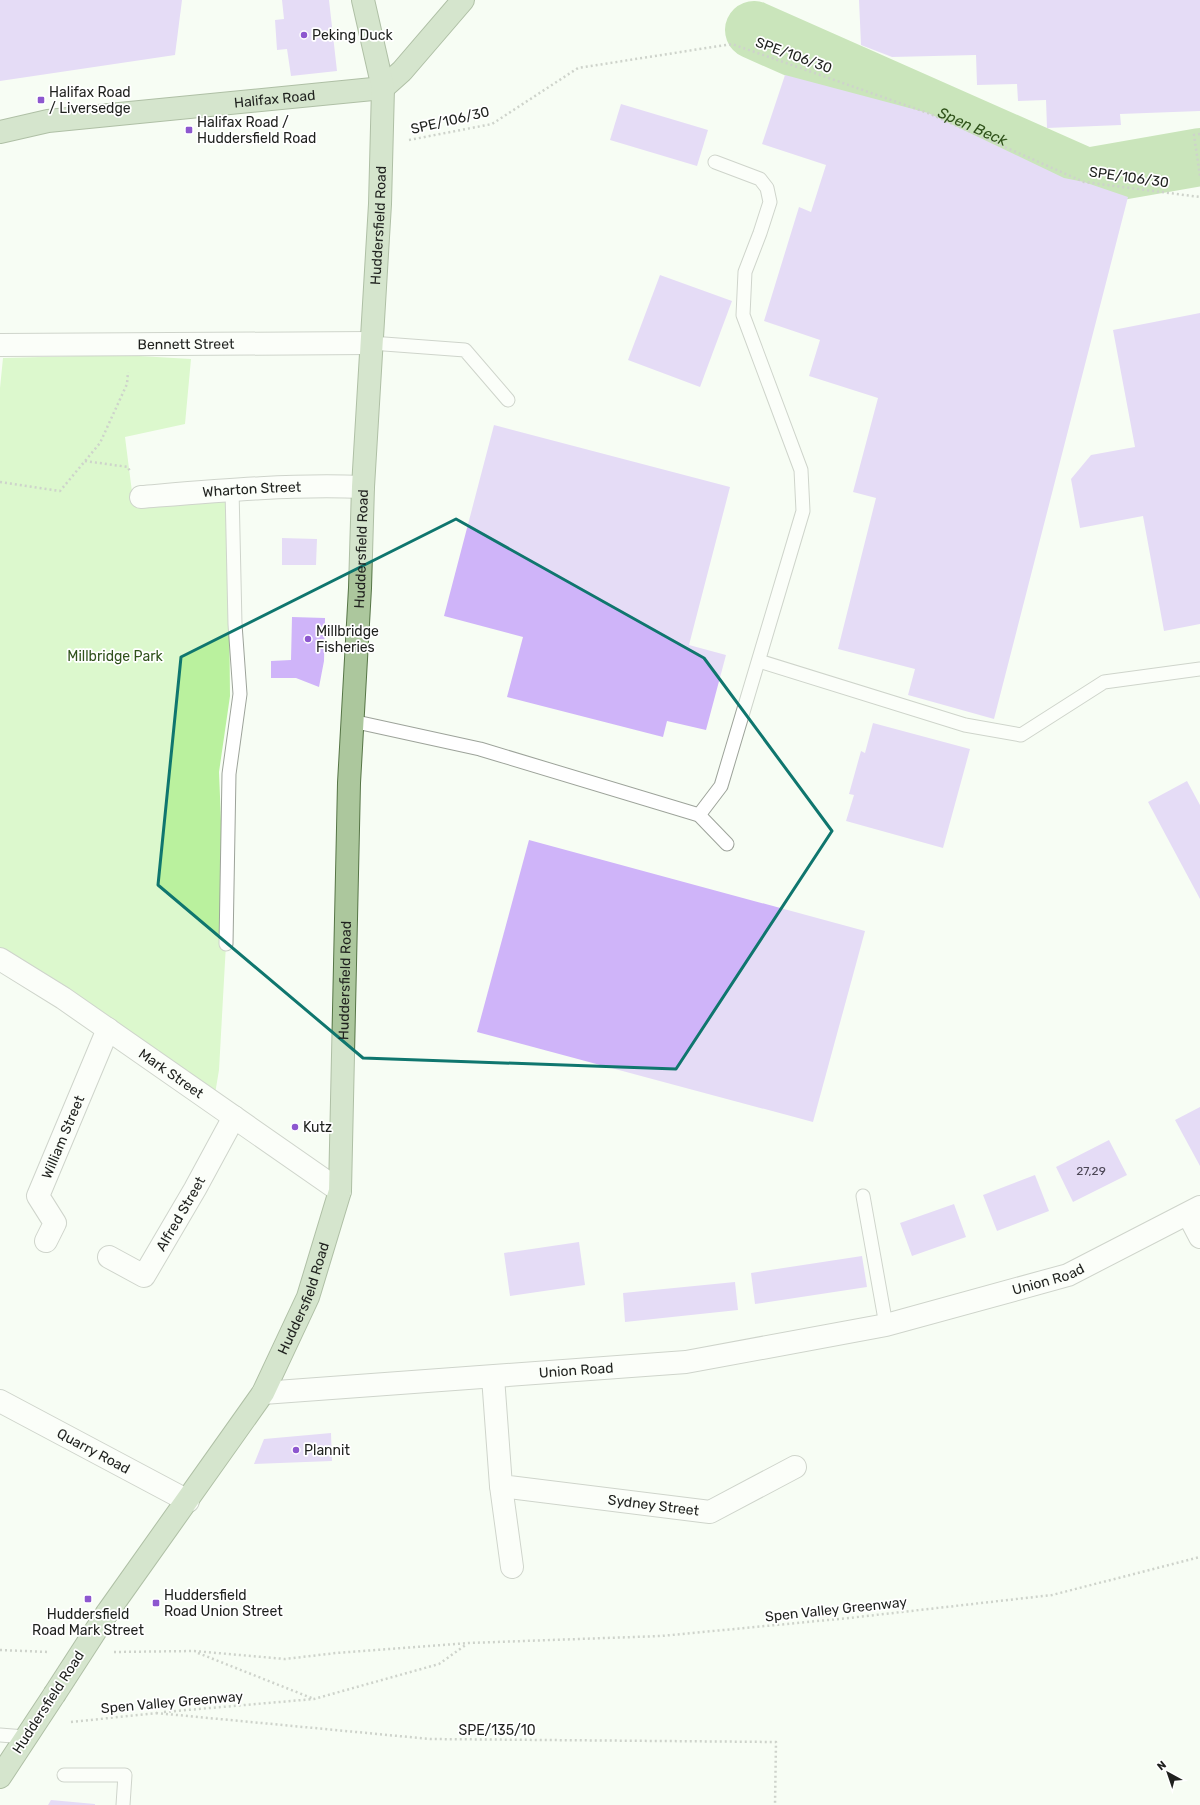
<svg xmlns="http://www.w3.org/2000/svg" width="1200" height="1805" viewBox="0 0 1200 1805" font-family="Rubik,sans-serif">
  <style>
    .green { fill: #baf19e }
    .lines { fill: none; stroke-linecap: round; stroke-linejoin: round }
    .river { stroke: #92c876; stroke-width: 58 }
    .building { fill: #cfb4f9 }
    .service-casing { stroke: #9da39a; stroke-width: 15 }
    .minor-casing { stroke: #9da39a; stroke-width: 24 }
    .tertiary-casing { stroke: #9da39a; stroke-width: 24 }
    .primary-casing { stroke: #567546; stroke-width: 24 }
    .path { stroke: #9ba099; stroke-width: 2.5; stroke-dasharray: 2 3; stroke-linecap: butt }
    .service { stroke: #fff; stroke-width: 13 }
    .minor { stroke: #fff; stroke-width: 22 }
    .tertiary { stroke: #fff; stroke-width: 22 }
    .primary { stroke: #acc79d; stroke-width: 22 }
    .primary-bridge-casing { stroke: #567546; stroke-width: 24; stroke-linecap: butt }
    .primary-bridge { stroke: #acc79d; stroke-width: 22 }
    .marked { fill: none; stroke: #0f766e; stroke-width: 3; stroke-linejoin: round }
    .poi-dot { fill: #8d57cf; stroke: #fff; stroke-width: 1.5 }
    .labels { text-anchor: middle; stroke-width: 3.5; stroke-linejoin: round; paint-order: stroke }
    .number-label { font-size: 12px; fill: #4b4655 }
    .poi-label { font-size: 14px; fill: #1f211e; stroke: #fff; text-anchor: start }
    .street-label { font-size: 14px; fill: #1f211e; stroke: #fff }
    .park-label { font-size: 14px; fill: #30521b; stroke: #fff }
    .water-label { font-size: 15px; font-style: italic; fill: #2f521a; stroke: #fff }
  </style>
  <rect width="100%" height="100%" fill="#f7fdf4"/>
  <polygon class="green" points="122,355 191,359 185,424 125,437 132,492 228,495 230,696 219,772 226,944 219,1070 215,1094 0,951 0,388 3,358"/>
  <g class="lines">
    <path class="river" id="s1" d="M 754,30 L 1086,177 L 1200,157"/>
  </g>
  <g class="building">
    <polygon points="0,0 182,0 175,55 0,81"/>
    <polygon points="282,0 329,0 337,71 291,76 287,49 277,50 275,20 284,19"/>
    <polygon points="859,0 1200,0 1200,111 1120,114 1121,125 1047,128 1046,100 1018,101 1017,84 977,85 976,55 892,57 861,45"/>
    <polygon points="785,75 928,113 1064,178 1084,182 1128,197 994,719 908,695 915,669 838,649 876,498 853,492 878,398 809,376 820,340 764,321 799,207 811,212 826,165 762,144"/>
    <polygon points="621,104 708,130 697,166 610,140"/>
    <polygon points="660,275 732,301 700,387 628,360"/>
    <polygon points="1200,313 1200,624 1164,631 1143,516 1080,528 1071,479 1091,455 1135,447 1113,330"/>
    <polygon points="494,425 730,487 689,645 726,655 706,730 667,721 663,737 507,697 523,637 444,616"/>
    <polygon points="282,538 317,539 316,565 282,565"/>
    <polygon points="292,617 325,618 324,661 319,687 296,678 271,678 271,661 291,660"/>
    <polygon points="873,723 970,749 943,848 846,821 854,795 849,794 861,751 865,753"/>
    <polygon points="1187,781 1200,805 1200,899 1148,802"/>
    <polygon points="529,840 865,931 813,1122 477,1032"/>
    <polygon points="1200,1107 1200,1166 1175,1120"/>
    <polygon points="1109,1140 1127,1175 1073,1202 1056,1167"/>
    <polygon points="1035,1175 1049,1211 997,1231 983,1195"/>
    <polygon points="954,1204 966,1237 912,1256 900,1223"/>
    <polygon points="579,1242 585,1285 510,1296 504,1253"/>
    <polygon points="862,1256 867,1287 755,1304 751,1273"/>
    <polygon points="735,1282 738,1310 625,1322 623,1293"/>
    <polygon points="331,1433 332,1461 254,1464 264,1439"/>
    <polygon points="51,1800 95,1804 95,1805 48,1805"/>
  </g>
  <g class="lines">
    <g class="service-casing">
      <g id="service">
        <polyline points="371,343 465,350 508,400"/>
        <polyline points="759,661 965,725 1021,735 1104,682 1200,669"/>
        <polyline points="352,721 480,749 699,815 727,844"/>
        <polyline points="699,815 721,786 803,511 801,470 743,315 745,272 760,233 770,202 767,188 760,179 715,162"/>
        <polyline points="226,944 229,774 240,694 235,624 232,489"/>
        <polyline points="863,1196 886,1325"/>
        <polyline points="0,1735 25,1737"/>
        <polyline points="64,1775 125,1775 123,1805"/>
      </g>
    </g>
    <g class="minor-casing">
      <g id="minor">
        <path id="s2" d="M 0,345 L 371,343"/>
        <path id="s3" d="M 141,497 C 214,491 289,484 363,487"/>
        <path id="s4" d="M 0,959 L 63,998 L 340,1191"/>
        <polyline points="1188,1214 1200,1237"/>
        <path id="s5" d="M 46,1241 L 55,1223 L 38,1196 L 108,1029"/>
        <path id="s6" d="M 109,1257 L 144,1276 L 195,1189 L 234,1117"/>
        <path id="s7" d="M 493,1377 L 501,1486 L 710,1512 L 795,1467"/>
        <path id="s8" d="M 0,1401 L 188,1501"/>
        <polyline points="501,1486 512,1567"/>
      </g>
    </g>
    <g class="tertiary-casing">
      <g id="tertiary">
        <path id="s9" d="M 263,1393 L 686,1362 L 886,1325 L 1068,1275 L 1200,1207"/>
      </g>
    </g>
    <g class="primary-casing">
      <g id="primary">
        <polyline points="383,88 402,71 463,0"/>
        <path id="s10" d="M 0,132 L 48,121 L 383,88"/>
        <path id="s11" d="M 107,1613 L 263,1393 L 308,1297 L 340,1191 L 349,783 L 360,588 L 363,487 L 380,204 L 383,88 L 363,0"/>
        <polyline points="0,1777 54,1695"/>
      </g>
    </g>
    <g class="path">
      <polyline points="1200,134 1194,135 1200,176"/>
      <polyline points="409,140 492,124 578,68 732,44 928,113 1084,182 1200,197"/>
      <polyline points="85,461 128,467 130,472"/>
      <polyline points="0,482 60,491 100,443 127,384 128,372"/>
      <polyline points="0,1650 49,1652"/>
      <polyline points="114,1652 194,1651 285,1659 336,1653 469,1643 661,1636 849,1618 1052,1595 1200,1557"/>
      <polyline points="198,1653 314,1699"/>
      <polyline points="164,1712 314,1699 439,1664 467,1644"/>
      <polyline points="156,1713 430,1739 776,1742 775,1805"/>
      <polyline points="71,1722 157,1713"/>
    </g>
    <use href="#service" class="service"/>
    <use href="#minor" class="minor"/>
    <use href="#tertiary" class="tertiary"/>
    <use href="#primary" class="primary"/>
    <g class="primary-bridge-casing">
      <polyline id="primary-bridge" points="54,1695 107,1613"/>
    </g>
    <use href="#primary-bridge" class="primary-bridge"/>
  </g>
  <path d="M0 0H1200V1805H0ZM 456,519 L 704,658 L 832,831 L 676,1069 L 363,1058 L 158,885 L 181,657 Z" fill="#f7fdf4" fill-opacity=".55" fill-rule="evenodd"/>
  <path class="marked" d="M 456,519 L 704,658 L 832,831 L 676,1069 L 363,1058 L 158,885 L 181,657 Z"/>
  <g class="poi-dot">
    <circle cx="304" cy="35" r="4"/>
    <rect x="37" y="96" width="8" height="8" rx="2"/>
    <rect x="185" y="126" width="8" height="8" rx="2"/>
    <circle cx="308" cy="639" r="4"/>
    <circle cx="295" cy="1127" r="4"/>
    <circle cx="296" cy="1450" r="4"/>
    <rect x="84" y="1595" width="8" height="8" rx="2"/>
    <rect x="152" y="1599" width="8" height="8" rx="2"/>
  </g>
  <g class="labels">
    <g class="number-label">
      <text x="1091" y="1175">27,29</text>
    </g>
    <g class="poi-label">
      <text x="312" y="40">Peking Duck</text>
      <text x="49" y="97">Halifax Road<tspan x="49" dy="16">/ Liversedge</tspan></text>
      <text x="197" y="127">Halifax Road /<tspan x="197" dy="16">Huddersfield Road</tspan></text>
      <text x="316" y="636">Millbridge<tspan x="316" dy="16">Fisheries</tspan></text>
      <text x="303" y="1132">Kutz</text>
      <text x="304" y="1455">Plannit</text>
      <text x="164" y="1600">Huddersfield<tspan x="164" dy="16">Road Union Street</tspan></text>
      <text x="88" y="1619" text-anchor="middle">Huddersfield<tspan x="88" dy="16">Road Mark Street</tspan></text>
    </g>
    <g class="street-label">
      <text transform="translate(794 55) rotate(20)" y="5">SPE/106/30</text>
      <text dy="5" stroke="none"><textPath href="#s10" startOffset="277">Halifax Road</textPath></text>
      <text transform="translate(450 120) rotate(-13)" y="5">SPE/106/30</text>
      <text transform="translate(1129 177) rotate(8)" y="5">SPE/106/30</text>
      <text dy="5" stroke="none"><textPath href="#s11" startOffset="1453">Huddersfield Road</textPath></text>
      <text dy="5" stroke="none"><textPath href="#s2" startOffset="186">Bennett Street</textPath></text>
      <text dy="5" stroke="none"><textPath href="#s3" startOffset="111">Wharton Street</textPath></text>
      <text dy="5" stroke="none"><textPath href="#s11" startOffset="1129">Huddersfield Road</textPath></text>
      <text dy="5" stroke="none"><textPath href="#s11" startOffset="697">Huddersfield Road</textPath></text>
      <text dy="5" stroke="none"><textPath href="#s4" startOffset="206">Mark Street</textPath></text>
      <text dy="5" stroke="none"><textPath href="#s5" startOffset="116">William Street</textPath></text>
      <text dy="5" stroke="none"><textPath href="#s6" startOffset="112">Alfred Street</textPath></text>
      <text dy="5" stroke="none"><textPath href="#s9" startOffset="796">Union Road</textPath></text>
      <text dy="5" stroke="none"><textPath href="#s11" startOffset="373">Huddersfield Road</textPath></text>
      <text dy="5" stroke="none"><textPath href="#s9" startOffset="314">Union Road</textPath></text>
      <text dy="5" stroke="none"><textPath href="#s8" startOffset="106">Quarry Road</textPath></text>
      <text dy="5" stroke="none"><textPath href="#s7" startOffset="263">Sydney Street</textPath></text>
      <text transform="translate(836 1609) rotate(-6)" y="5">Spen Valley Greenway</text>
      <text transform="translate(48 1702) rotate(-57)" y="5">Huddersfield Road</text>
      <text transform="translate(172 1702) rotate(-5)" y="5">Spen Valley Greenway</text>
      <text x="497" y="1735">SPE/135/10</text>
    </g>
    <g class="park-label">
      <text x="115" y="661">Millbridge Park</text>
    </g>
    <g class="water-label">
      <text dy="5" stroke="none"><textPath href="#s1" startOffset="239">Spen Beck</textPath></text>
    </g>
  </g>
  <g transform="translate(1168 1773) rotate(320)" stroke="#ffffff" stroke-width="3" paint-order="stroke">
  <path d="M0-3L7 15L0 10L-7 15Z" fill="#1f211e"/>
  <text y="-6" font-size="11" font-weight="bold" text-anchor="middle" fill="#1f211e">N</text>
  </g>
</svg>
